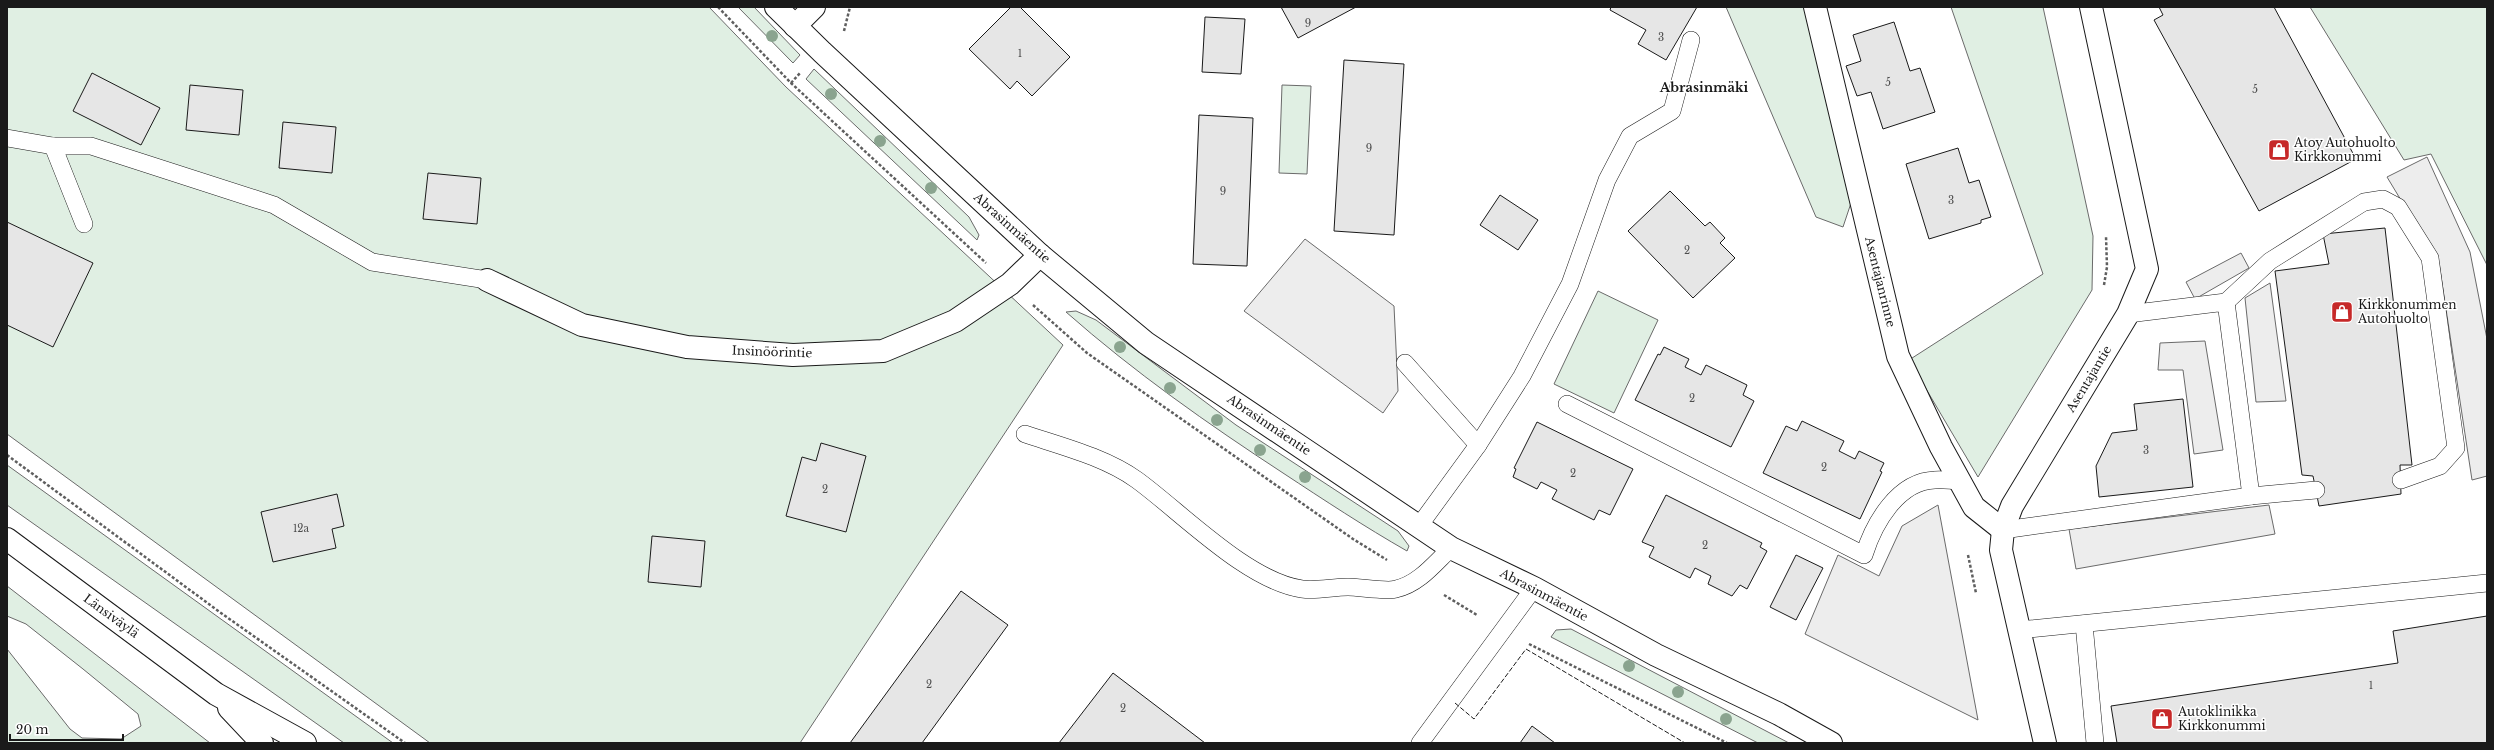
<svg xmlns="http://www.w3.org/2000/svg" width="2494" height="750" viewBox="0 0 2494 750" font-family="'Libre Baskerville',serif">
  <style>
    .green { fill: #e0efe3; stroke: #6a6a6a }
    .parking { fill: #ededed; stroke: #6a6a6a }
    .building { fill: #e6e6e6; stroke: #1a1a1a }
    .lines { fill: none; stroke-linecap: round; stroke-linejoin: round }
    .lane-casing { stroke: #1a1a1a; stroke-width: 18 }
    .street-casing { stroke: #1a1a1a; stroke-width: 24 }
    .primary-casing { stroke: #1a1a1a; stroke-width: 24 }
    .path { stroke: #5f5f5f; stroke-width: 2.5; stroke-dasharray: 3 2; stroke-linecap: butt }
    .lane { stroke: #fff; stroke-width: 17 }
    .street { stroke: #fff; stroke-width: 22 }
    .primary { stroke: #fff; stroke-width: 22 }
    .fence { stroke: #1a1a1a; stroke-width: 1; stroke-dasharray: 5 2; stroke-linecap: butt }
    .tree { fill: #8aa48f }
    .labels { text-anchor: middle; stroke-width: 3; stroke-linejoin: round; paint-order: stroke }
    .number-label { font-size: 10px; fill: #4d4d4d }
    .poi-label { font-size: 12px; fill: #1a1a1a; stroke: #fff; text-anchor: start }
    .street-label { font-size: 12px; fill: #1a1a1a; stroke: #fff }
    .neighbourhood-label { font-size: 13px; font-weight: bold; fill: #1a1a1a; stroke: #fff }
  </style>
  <rect width="100%" height="100%" fill="#fff"/>
  <g class="green">
    <polygon points="7,7 709,7 786,87 1063,345 800,743 430,743 7,434"/>
    <polygon points="738,7 754,7 800,55 793,63"/>
    <polygon points="1726,7 1809,7 1851,203 1843,227 1816,217"/>
    <polygon points="1951,7 2043,7 2093,236 2092,290 1978,477 1909,360 2043,274"/>
    <polygon points="2310,7 2487,7 2487,265 2431,154 2404,160"/>
    <polygon points="814,69 969,217 979,235 977,240 806,79"/>
    <polygon points="1282,85 1311,86 1307,174 1279,173"/>
    <polygon points="1598,291 1658,320 1614,413 1554,384"/>
    <path d="M 1076,311 L 1096,320 L 1236,425 L 1398,531 L 1409,546 L 1407,551 C 1365,527 1324,500 1283,473 C 1208,424 1134,372 1066,312 Z"/>
    <polygon points="7,465 393,743 344,743 7,505"/>
    <polygon points="7,586 210,743 7,743 7,649 70,729 82,738 121,739 141,726 138,714 83,669 26,624 7,616"/>
    <polygon points="1571,629 1789,743 1758,743 1551,637 1556,630"/>
  </g>
  <g class="parking">
    <polygon points="2427,157 2470,252 2487,339 2487,476 2472,480 2439,263 2387,177"/>
    <polygon points="1305,239 1394,306 1398,391 1383,413 1244,311"/>
    <polygon points="2241,253 2249,268 2195,299 2186,282"/>
    <polygon points="2270,283 2286,401 2256,402 2245,298"/>
    <polygon points="2205,341 2223,450 2194,454 2183,370 2158,370 2160,343"/>
    <polygon points="1938,505 1978,720 1805,634 1838,555 1879,576 1902,526"/>
    <polygon points="2269,505 2275,534 2076,569 2069,529"/>
  </g>
  <g class="building">
    <polygon points="1011,7 1020,7 1070,57 1032,96 1017,81 1010,89 969,49"/>
    <polygon points="1281,7 1356,7 1298,38"/>
    <polygon points="1611,7 1697,7 1666,60 1638,44 1646,30 1610,10"/>
    <polygon points="2159,7 2274,7 2356,159 2259,211 2154,20 2163,15"/>
    <polygon points="1205,17 1245,19 1241,74 1202,72"/>
    <polygon points="1894,22 1910,71 1920,68 1935,112 1883,129 1871,92 1857,96 1846,66 1861,61 1853,35"/>
    <polygon points="1344,60 1404,64 1394,235 1334,231"/>
    <polygon points="92,73 160,108 141,145 73,111"/>
    <polygon points="190,85 243,90 239,135 186,130"/>
    <polygon points="1199,115 1253,118 1247,266 1193,264"/>
    <polygon points="283,122 336,127 332,173 279,168"/>
    <polygon points="1958,148 1969,183 1979,180 1991,217 1981,220 1981,223 1929,239 1906,164"/>
    <polygon points="428,173 481,178 477,224 423,219"/>
    <polygon points="1670,191 1705,226 1710,222 1725,238 1720,243 1735,258 1693,298 1628,231"/>
    <polygon points="1500,195 1538,220 1518,250 1480,225"/>
    <polygon points="7,222 93,263 53,347 7,325"/>
    <polygon points="2385,228 2412,465 2400,465 2401,494 2319,506 2313,476 2302,475 2275,271 2329,264 2323,234"/>
    <polygon points="1664,347 1689,359 1685,367 1701,375 1706,365 1747,385 1743,395 1754,401 1731,447 1635,400 1658,354 1660,355"/>
    <polygon points="2183,399 2193,487 2099,497 2096,466 2112,433 2137,430 2134,404"/>
    <polygon points="1802,421 1844,441 1839,451 1855,459 1859,451 1884,463 1880,471 1882,472 1860,519 1763,473 1786,426 1797,431"/>
    <polygon points="1537,422 1633,469 1610,515 1599,510 1594,520 1552,499 1557,490 1541,482 1537,489 1513,477 1516,469 1514,468"/>
    <polygon points="821,443 866,456 846,532 786,516 802,457 816,461"/>
    <polygon points="337,494 344,526 332,529 336,548 273,562 261,512"/>
    <polygon points="1666,495 1762,543 1760,547 1767,551 1747,589 1740,585 1732,596 1708,584 1711,576 1695,568 1690,578 1649,557 1654,547 1642,542"/>
    <polygon points="652,536 705,541 701,587 648,582"/>
    <polygon points="1796,555 1823,568 1796,620 1770,607"/>
    <polygon points="961,591 1008,625 922,743 850,743"/>
    <polygon points="2487,616 2487,743 2117,743 2111,706 2398,663 2393,631"/>
    <polygon points="1113,673 1205,743 1059,743"/>
    <polygon points="1532,726 1555,743 1520,743"/>
  </g>
  <g class="lines">
    <g class="lane-casing">
      <g id="lane">
        <polyline points="7,138 53,146 91,146 274,205 372,262 487,280"/>
        <polyline points="53,146 84,224"/>
        <polyline points="2226,302 2270,261 2364,202 2383,199 2398,207 2430,258 2456,448 2440,466 2401,480"/>
        <polyline points="1405,363 1478,445"/>
        <path d="M 1567,404 L 1864,555 C 1874,523 1898,481 1935,480 C 1943,479 1952,481 1960,481"/>
        <path d="M 1025,434 C 1061,446 1105,457 1137,480 C 1181,512 1247,581 1302,589 C 1317,591 1333,587 1348,587 C 1359,587 1388,592 1396,589 C 1419,584 1435,563 1451,548"/>
        <polyline points="2251,496 2316,490"/>
        <polyline points="1419,526 1478,445 1522,376 1570,284 1607,180 1630,136 1672,111 1691,40"/>
        <polyline points="2003,530 2251,496 2226,302 2128,314"/>
        <polyline points="2084,624 2095,743"/>
        <polyline points="2019,630 2487,583"/>
        <polyline points="1420,743 1534,588"/>
      </g>
    </g>
    <g class="street-casing">
      <g id="street">
        <polyline points="776,7 822,52 1040,255 1146,343 1451,548 1534,588 1656,655 1779,714 1831,743"/>
        <polyline points="1815,7 1898,356 1941,447 1974,507 2003,530"/>
        <polyline points="795,26 814,7"/>
        <polyline points="487,280 582,325 687,347 793,355 883,351 955,321 1010,284 1040,255"/>
        <polyline points="2045,743 2001,550 2003,530 2012,506 2128,314 2147,269 2091,7"/>
      </g>
    </g>
    <g class="primary-casing">
      <g id="primary">
        <polyline points="7,539 216,694 305,743"/>
        <polyline points="229,708 262,743"/>
      </g>
    </g>
    <g class="path">
      <polyline points="718,7 791,83 986,263"/>
      <polyline points="844,31 850,7"/>
      <polyline points="791,83 800,73"/>
      <polyline points="2104,285 2107,267 2106,236"/>
      <polyline points="1033,305 1087,353 1353,539 1387,560"/>
      <polyline points="7,455 221,613 405,743"/>
      <polyline points="1968,555 1976,593"/>
      <polyline points="1444,595 1477,615"/>
      <polyline points="1529,644 1727,743"/>
    </g>
    <use href="#lane" class="lane"/>
    <use href="#street" class="street"/>
    <use href="#primary" class="primary"/>
    <polyline class="fence" points="1455,703 1474,719 1526,649 1685,743"/>
  </g>
  <g class="tree">
    <circle cx="772" cy="36" r="6"/>
    <circle cx="831" cy="94" r="6"/>
    <circle cx="880" cy="141" r="6"/>
    <circle cx="931" cy="188" r="6"/>
    <circle cx="1120" cy="347" r="6"/>
    <circle cx="1170" cy="388" r="6"/>
    <circle cx="1217" cy="420" r="6"/>
    <circle cx="1260" cy="450" r="6"/>
    <circle cx="1305" cy="477" r="6"/>
    <circle cx="1629" cy="666" r="6"/>
    <circle cx="1678" cy="692" r="6"/>
    <circle cx="1726" cy="719" r="6"/>
  </g>
  <defs>
    <g id="shop-square" transform="scale(1.15)"><rect x="-9" y="-9" width="18" height="18" rx="4" fill="#c62828" stroke="#fff"/><path d="M-5-2.5h2.3a2.7 3.5 0 0 1 5.4 0H5L5.5 6h-11ZM-1.5-2.5h3a1.5 2.3 0 0 0-3 0Z" fill="#fff"/></g>
  </defs>
  <g fill-rule="evenodd">
    <use href="#shop-square" x="2279" y="150"/>
    <use href="#shop-square" x="2342" y="312"/>
    <use href="#shop-square" x="2162" y="719"/>
  </g>
  <g class="labels">
    <g class="number-label">
      <text x="1308" y="27">9</text>
      <text x="1661" y="41">3</text>
      <text x="1020" y="57">1</text>
      <text x="1888" y="86">5</text>
      <text x="2255" y="93">5</text>
      <text x="1369" y="152">9</text>
      <text x="1223" y="195">9</text>
      <text x="1951" y="204">3</text>
      <text x="1687" y="254">2</text>
      <text x="1692" y="402">2</text>
      <text x="2146" y="454">3</text>
      <text x="1824" y="471">2</text>
      <text x="1573" y="477">2</text>
      <text x="825" y="493">2</text>
      <text x="301" y="532">12a</text>
      <text x="1705" y="549">2</text>
      <text x="929" y="688">2</text>
      <text x="2371" y="689">1</text>
      <text x="1123" y="712">2</text>
    </g>
    <g class="poi-label">
      <text x="2294" y="147">Atoy Autohuolto<tspan x="2294" dy="14">Kirkkonummi</tspan></text>
      <text x="2358" y="309">Kirkkonummen<tspan x="2358" dy="14">Autohuolto</tspan></text>
      <text x="2178" y="716">Autoklinikka<tspan x="2178" dy="14">Kirkkonummi</tspan></text>
    </g>
    <g class="street-label">
      <text transform="translate(1012 228) rotate(42)" y="4">Abrasinmäentie</text>
      <text transform="translate(1880 282) rotate(76)" y="4">Asentajanrinne</text>
      <text transform="translate(772 352) rotate(2)" y="4">Insinöörintie</text>
      <text transform="translate(2089 379) rotate(-59)" y="4">Asentajantie</text>
      <text transform="translate(1269 425) rotate(34)" y="4">Abrasinmäentie</text>
      <text transform="translate(1544 595) rotate(28)" y="4">Abrasinmäentie</text>
      <text transform="translate(111 616) rotate(36)" y="4">Länsiväylä</text>
    </g>
    <g class="neighbourhood-label">
      <text x="1704" y="92">Abrasinmäki</text>
    </g>
  </g>
  <rect width="2494" height="750" fill="none" stroke="#1a1a1a" stroke-width="16"/>
  <path d="M10 734v6h113v-6" fill="none" stroke="#1a1a1a" stroke-width="2"/>
  <text x="16" y="734" font-size="12" fill="#1a1a1a" stroke="#ffffff" stroke-width="3" paint-order="stroke">20 m</text>
</svg>
